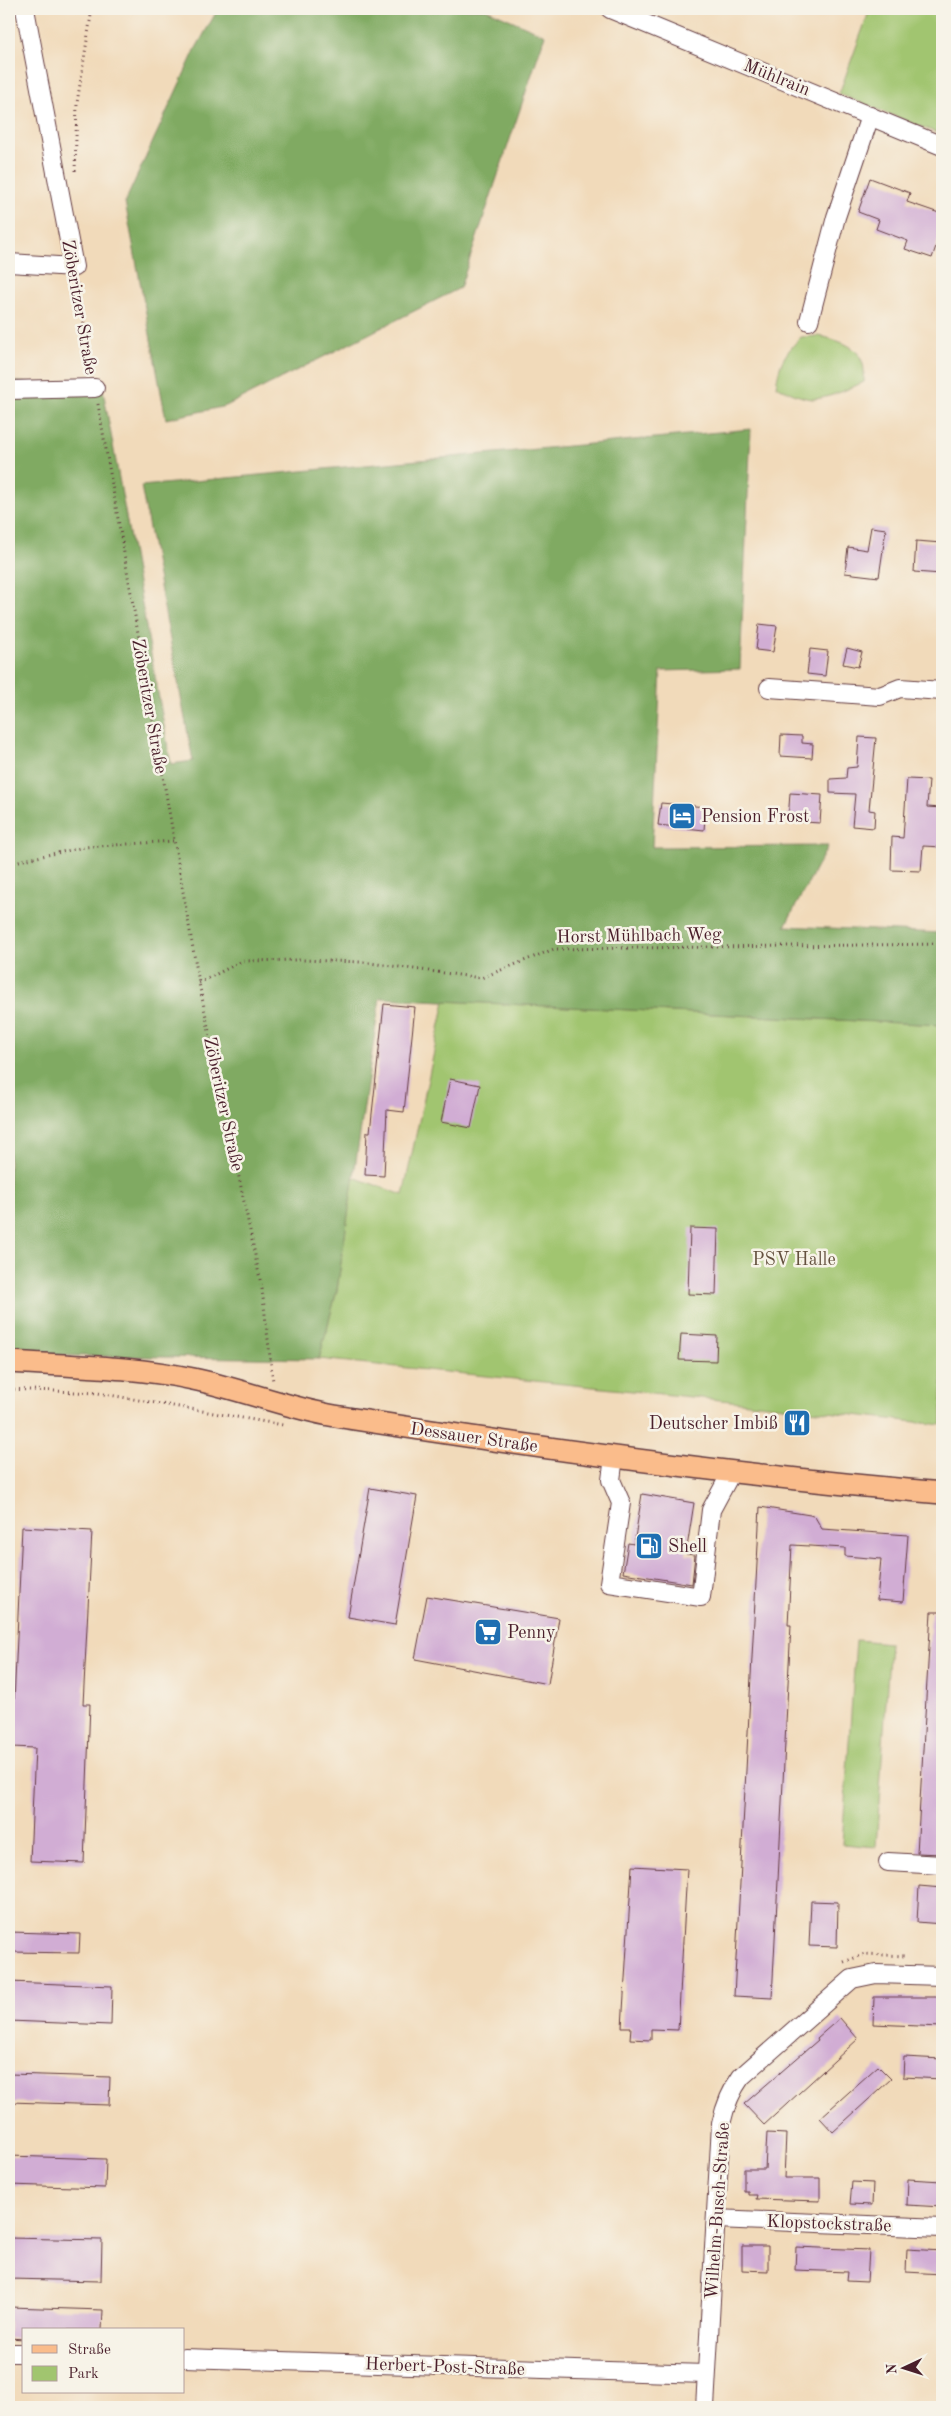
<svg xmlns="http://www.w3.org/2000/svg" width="951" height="2416" viewBox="0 0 951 2416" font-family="'Old Standard TT',serif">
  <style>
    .green { fill: #a1c56f; stroke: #76724d }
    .forest { fill: #80aa62; stroke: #656446 }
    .building { fill: #d1add4 }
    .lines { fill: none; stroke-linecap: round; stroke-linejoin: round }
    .minor-casing { stroke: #633b40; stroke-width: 20 }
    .major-casing { stroke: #633b40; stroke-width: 24 }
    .path { stroke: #633b40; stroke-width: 3; stroke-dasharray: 1 4; stroke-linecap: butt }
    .minor { stroke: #fff; stroke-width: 18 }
    .major { stroke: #fabc8b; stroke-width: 21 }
    .labels { text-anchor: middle; stroke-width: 5; stroke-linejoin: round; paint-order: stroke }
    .street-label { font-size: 18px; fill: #4a1f2b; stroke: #f7f3e8 }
    .poi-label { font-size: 18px; fill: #4a1f2b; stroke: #f7f3e8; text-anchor: start }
    .park-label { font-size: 18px; fill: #64513f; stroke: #f7f3e8 }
  </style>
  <rect width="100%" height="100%" fill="#f7f3e8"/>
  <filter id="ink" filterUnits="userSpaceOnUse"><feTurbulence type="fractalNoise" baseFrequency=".02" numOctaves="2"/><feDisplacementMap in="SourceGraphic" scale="10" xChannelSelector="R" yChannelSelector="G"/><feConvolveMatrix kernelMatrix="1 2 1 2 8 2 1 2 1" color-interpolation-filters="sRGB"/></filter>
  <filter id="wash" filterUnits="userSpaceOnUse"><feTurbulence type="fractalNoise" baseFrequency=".0096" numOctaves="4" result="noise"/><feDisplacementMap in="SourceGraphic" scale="20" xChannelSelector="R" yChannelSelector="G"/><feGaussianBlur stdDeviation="1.12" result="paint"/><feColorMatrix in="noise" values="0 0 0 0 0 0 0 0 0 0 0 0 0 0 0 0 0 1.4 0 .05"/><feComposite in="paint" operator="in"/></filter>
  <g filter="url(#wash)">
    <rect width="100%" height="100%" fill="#f1daba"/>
    <g class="green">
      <polygon points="870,9 942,9 942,135 839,94"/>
      <path d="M 820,336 C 848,343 867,349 864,382 C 850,388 830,398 814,399 C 802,399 787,391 776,386 C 780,361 784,355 801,337 Z"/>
      <polygon points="445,1001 942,1025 942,1425 740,1402 319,1359 337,1290 353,1177 403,1195"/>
      <polygon points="856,1640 890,1643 876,1847 842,1844"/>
    </g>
    <g class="forest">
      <polygon points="218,9 486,9 545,35 460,288 226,406 166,419 125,202 196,48"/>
      <polygon points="9,381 103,390 171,764 193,761 141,486 751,429 740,669 661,671 652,847 828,846 785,926 942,933 942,1025 380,998 337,1290 319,1359 9,1355"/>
    </g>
    <g id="blocks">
      <g class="building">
        <polygon points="870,178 910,193 907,202 942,214 942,229 932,258 905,249 908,241 876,229 879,220 858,212"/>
        <polygon points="871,527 886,529 879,577 845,573 848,547 867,550"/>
        <polygon points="916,541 942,543 942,574 914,572"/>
        <polygon points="759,624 777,626 773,652 756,650"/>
        <polygon points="847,648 862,652 858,667 843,664"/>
        <polygon points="810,649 828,651 825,676 807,674"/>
        <polygon points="781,735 802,736 802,743 813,744 812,758 780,756"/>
        <polygon points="859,737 876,738 869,810 875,811 874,828 852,826 855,794 830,793 830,779 846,778 847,768 857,767"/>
        <polygon points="907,779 929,780 927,807 942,808 942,847 923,846 921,871 891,870 892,837 903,838"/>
        <polygon points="790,793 822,795 820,823 788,821"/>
        <polygon points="661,803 706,807 704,830 658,825"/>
        <polygon points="384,1004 415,1007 404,1112 387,1110 384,1176 365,1175 367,1132 370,1132"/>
        <polygon points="450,1079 480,1085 471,1128 441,1122"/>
        <polygon points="690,1228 718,1229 716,1295 688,1294"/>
        <polygon points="681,1334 717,1336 716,1361 679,1360"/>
        <polygon points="370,1488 417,1496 395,1625 348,1617"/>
        <polygon points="642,1494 694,1503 686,1554 695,1555 692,1584 623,1573 628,1543 634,1544"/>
        <polygon points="760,1507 810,1515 815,1517 822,1529 908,1535 903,1602 877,1600 881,1559 845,1556 845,1548 792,1545 788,1625 791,1625 772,1998 734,1996"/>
        <polygon points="22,1527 92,1531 83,1704 90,1704 84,1863 30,1861 35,1748 12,1747"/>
        <polygon points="427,1596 559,1618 548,1684 415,1659"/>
        <polygon points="931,1612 942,1612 942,1854 917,1853"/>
        <polygon points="632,1866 687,1869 678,2030 651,2029 651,2040 630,2039 631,2027 622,2027"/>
        <polygon points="919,1886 942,1888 942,1924 917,1922"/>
        <polygon points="811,1901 838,1902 837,1947 809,1946"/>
        <polygon points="9,1932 80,1934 79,1953 9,1952"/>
        <polygon points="9,1982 112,1986 111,2025 9,2021"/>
        <polygon points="874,1997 942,1997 942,2027 873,2024"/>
        <polygon points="840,2018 858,2039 764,2125 744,2104 818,2040 817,2038"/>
        <polygon points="904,2057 942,2059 942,2079 903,2077"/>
        <polygon points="878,2066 891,2079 833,2132 820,2118"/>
        <polygon points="9,2074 110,2077 109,2105 9,2102"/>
        <polygon points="767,2133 786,2134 784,2178 820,2178 820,2201 756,2199 757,2195 748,2195 748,2191 744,2191 744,2169 765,2169"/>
        <polygon points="9,2156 106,2159 105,2188 9,2185"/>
        <polygon points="908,2179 942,2181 942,2207 907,2205"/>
        <polygon points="852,2182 873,2183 872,2205 850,2204"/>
        <polygon points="9,2238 102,2240 101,2281 9,2279"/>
        <polygon points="742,2246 768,2246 768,2271 742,2270"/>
        <polygon points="796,2247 869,2250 867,2282 846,2281 847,2272 795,2270"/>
        <polygon points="907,2249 942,2251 942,2274 906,2272"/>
        <polygon points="9,2307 103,2310 102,2330 24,2330 24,2339 9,2338"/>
      </g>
    </g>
  </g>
  <g filter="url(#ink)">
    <use href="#blocks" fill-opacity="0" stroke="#633b40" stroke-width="1"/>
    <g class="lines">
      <g class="minor-casing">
        <g id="minor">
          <polyline points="610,9 942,146"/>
          <polyline points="9,263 74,267 25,9"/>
          <polyline points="809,321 836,217 870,116"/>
          <polyline points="9,390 95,388"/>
          <polyline points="769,688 880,696 900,688 942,691"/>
          <polyline points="614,1457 611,1480 621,1503 609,1583 701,1597 711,1510 731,1473"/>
          <polyline points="888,1862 942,1865"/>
          <polyline points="716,2219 942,2228"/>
          <polyline points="9,2353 24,2353"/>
          <polyline points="184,2358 706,2374"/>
          <path d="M 705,2407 L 721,2124 C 725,2106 730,2092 741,2077 L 852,1979 L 876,1974 L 942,1976"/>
        </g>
      </g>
      <g class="major-casing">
        <path id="major" d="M 9,1362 C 70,1366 133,1366 193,1379 C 241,1389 287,1408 335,1416 C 537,1448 739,1476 942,1493"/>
      </g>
      <g class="path">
        <polyline points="75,171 77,103 92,9"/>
        <polyline points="77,283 92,371"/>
        <polyline points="98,404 199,983 262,1289 273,1382"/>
        <polyline points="9,863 85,847 173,841"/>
        <polyline points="199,983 242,961 301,960 362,962 481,978 554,949 942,944"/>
        <polyline points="9,1389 98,1393 283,1425"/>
        <polyline points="844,1962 865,1954 906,1956"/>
      </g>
      <use href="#minor" class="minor"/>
      <use href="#major" class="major"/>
    </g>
  </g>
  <defs>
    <g id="hotel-square" transform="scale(1.4375)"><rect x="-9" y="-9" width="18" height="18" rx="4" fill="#1f6fb2" stroke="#f7f3e8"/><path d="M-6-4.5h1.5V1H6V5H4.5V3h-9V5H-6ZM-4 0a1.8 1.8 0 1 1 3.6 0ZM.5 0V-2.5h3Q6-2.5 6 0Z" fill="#fff"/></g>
    <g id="restaurant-square" transform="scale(1.4375)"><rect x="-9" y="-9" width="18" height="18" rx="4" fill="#1f6fb2" stroke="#f7f3e8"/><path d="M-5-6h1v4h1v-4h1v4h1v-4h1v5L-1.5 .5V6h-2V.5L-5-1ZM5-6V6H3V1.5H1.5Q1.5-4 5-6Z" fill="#fff"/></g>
    <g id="fuel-square" transform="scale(1.4375)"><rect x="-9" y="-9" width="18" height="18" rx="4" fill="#1f6fb2" stroke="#f7f3e8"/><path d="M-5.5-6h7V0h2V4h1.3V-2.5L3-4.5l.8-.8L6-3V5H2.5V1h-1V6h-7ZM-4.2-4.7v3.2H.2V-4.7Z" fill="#fff"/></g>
    <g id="supermarket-square" transform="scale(1.4375)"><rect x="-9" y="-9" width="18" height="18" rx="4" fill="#1f6fb2" stroke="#f7f3e8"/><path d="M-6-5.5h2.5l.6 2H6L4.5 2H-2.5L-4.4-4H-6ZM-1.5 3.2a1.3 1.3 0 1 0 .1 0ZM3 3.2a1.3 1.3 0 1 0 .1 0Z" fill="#fff"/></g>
  </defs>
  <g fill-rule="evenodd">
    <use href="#hotel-square" x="682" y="816"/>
    <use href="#restaurant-square" x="797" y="1423"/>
    <use href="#fuel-square" x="649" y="1546"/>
    <use href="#supermarket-square" x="488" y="1632"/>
  </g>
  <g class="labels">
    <g class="street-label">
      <text transform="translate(777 77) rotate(22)" y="6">Mühlrain</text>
      <text transform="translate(80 307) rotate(80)" y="6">Zöberitzer Straße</text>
      <text transform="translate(150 706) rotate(80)" y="6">Zöberitzer Straße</text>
      <text transform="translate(639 935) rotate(-1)" y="6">Horst Mühlbach Weg</text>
      <text transform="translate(224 1104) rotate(78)" y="6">Zöberitzer Straße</text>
      <text transform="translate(474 1437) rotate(8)" y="6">Dessauer Straße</text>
      <text transform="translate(717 2211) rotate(-86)" y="6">Wilhelm-Busch-Straße</text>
      <text transform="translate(829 2223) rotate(2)" y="6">Klopstockstraße</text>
      <text transform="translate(445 2366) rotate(2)" y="6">Herbert-Post-Straße</text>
    </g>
    <g class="poi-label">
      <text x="701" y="822">Pension Frost</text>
      <text x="778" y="1429" text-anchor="end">Deutscher Imbiß</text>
      <text x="668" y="1552">Shell</text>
      <text x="507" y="1638">Penny</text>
    </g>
    <g class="park-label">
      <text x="794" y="1265">PSV Halle</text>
    </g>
  </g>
  <rect width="951" height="2416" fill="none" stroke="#f7f3e8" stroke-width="30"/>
  <rect x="22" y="2328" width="162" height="65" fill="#f7f3e8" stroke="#b29e9c"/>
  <rect x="32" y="2345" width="25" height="8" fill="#fabc8b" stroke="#b29e9c"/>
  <text x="68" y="2354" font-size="15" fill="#4a1f2b">Straße</text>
  <rect x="32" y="2366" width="25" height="15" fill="#a1c56f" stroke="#b29e9c"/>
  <text x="68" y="2378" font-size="15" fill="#4a1f2b">Park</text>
  <g transform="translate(904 2368) rotate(266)" stroke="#f7f3e8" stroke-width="4" paint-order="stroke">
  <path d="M0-4L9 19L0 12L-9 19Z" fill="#4a1f2b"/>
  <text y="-8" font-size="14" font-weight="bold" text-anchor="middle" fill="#4a1f2b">N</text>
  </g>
</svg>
